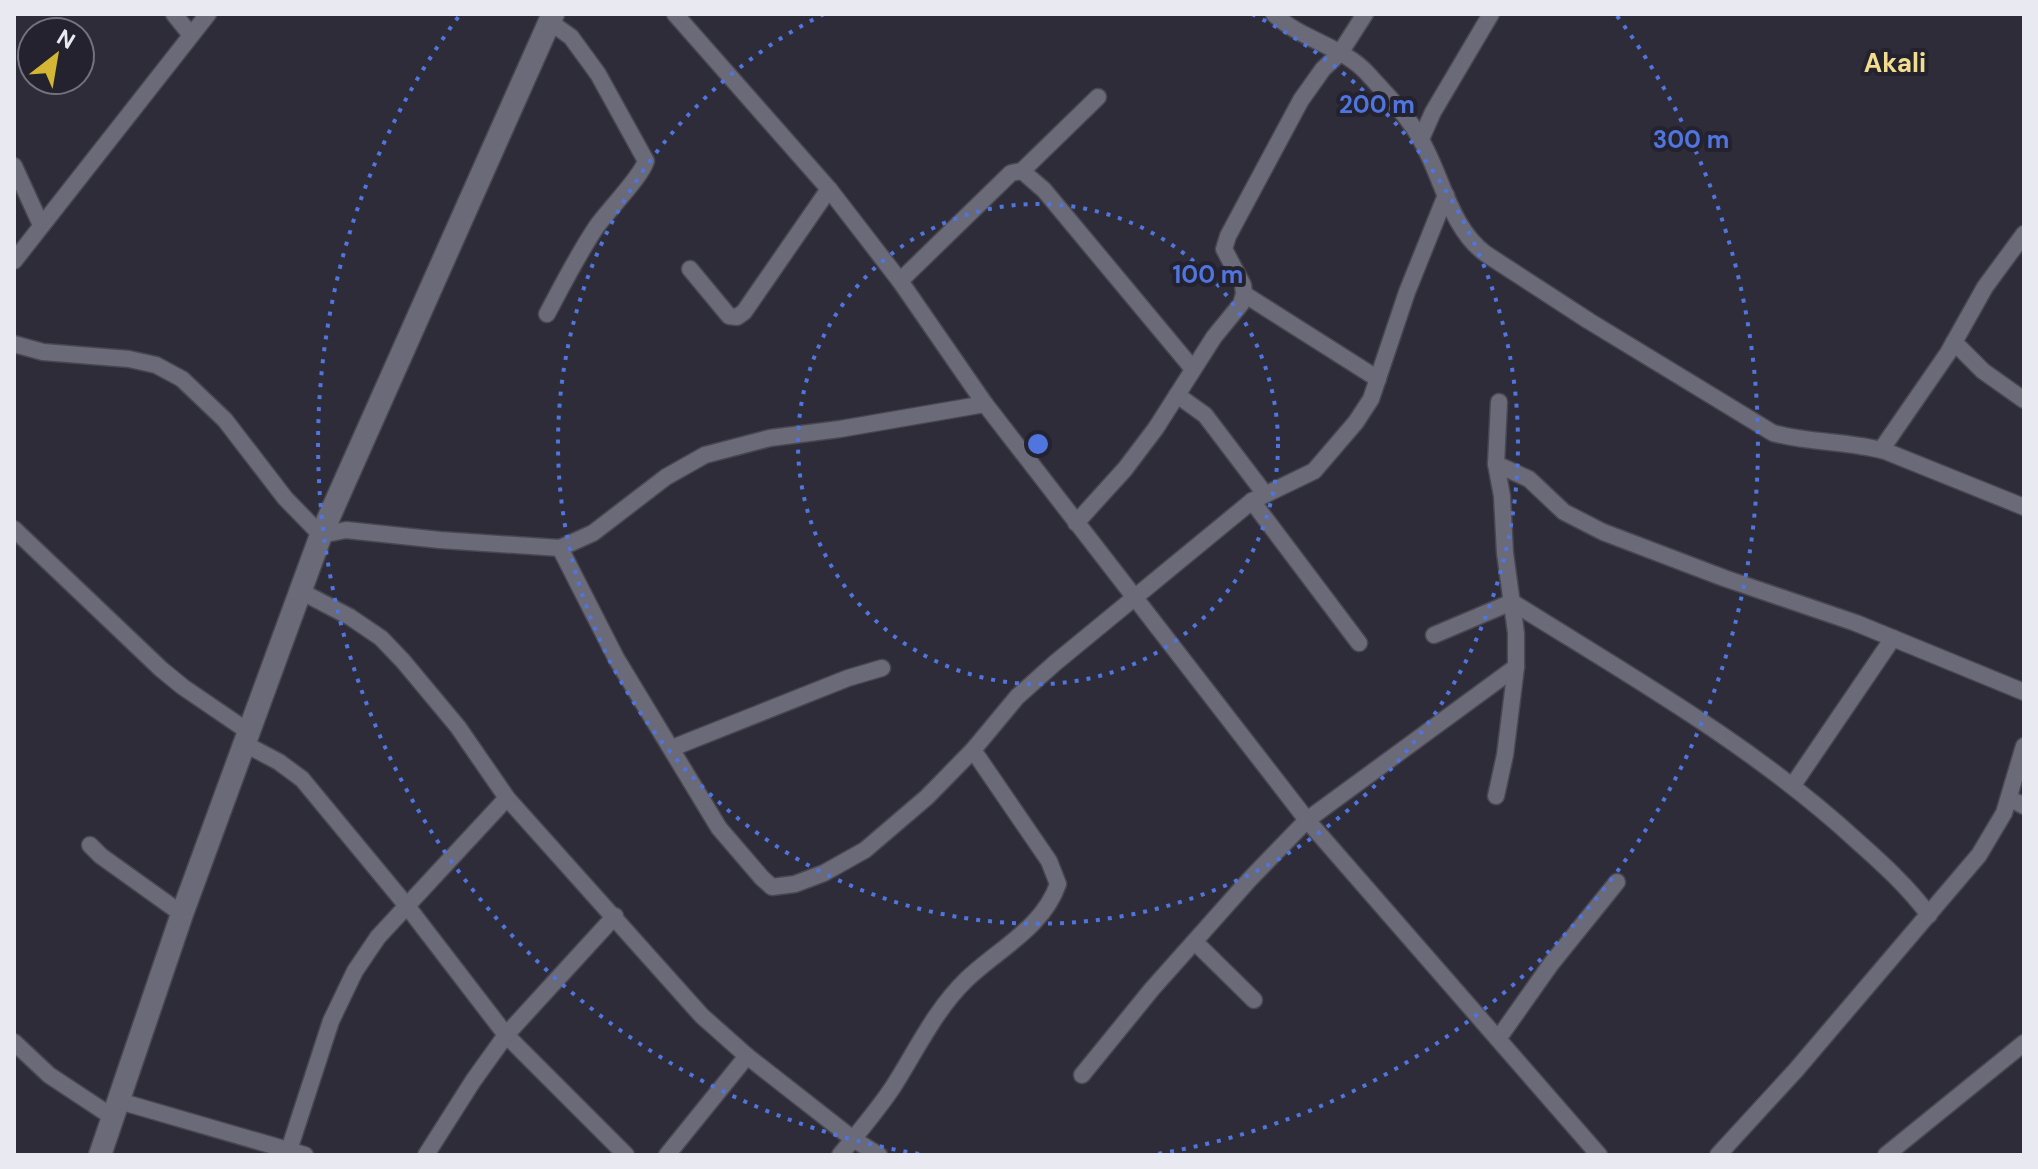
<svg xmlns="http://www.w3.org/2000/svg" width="2038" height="1169" viewBox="0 0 2038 1169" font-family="'DM Sans',sans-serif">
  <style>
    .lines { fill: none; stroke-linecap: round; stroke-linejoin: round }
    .street-casing { stroke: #484751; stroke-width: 19 }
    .secondary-casing { stroke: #484751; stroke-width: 25 }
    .street { stroke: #6a6a78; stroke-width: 16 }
    .secondary { stroke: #6a6a78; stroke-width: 22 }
    .ring { fill: none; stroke: #5075de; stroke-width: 4; stroke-dasharray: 4 8 }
    .labels { text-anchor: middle; stroke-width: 8; stroke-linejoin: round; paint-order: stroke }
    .quarter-label { font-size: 26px; font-weight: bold; fill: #f2dd8f; stroke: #23222e }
    .centre { fill: #5075de; stroke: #23222e; stroke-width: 4 }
    .ring-label { font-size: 24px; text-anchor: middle; font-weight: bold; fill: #5075de; stroke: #23222e; stroke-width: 8; stroke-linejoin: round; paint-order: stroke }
  </style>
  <rect width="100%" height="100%" fill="#2d2c38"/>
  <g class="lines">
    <g class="street-casing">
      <g id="street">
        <polyline points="174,14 190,34"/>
        <polyline points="675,14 829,189 900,281 985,404 1307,820 1599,1155"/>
        <path d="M 1274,14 C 1301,40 1343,46 1368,74 C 1385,93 1411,119 1422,142 C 1442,177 1451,229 1486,254 L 1589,321 L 1773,433 C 1809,443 1849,441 1885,451 L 2024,507"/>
        <polyline points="1421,139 1433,112 1491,14"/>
        <polyline points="14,166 41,225"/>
        <polyline points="1022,171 1044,190 1193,369"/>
        <polyline points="14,261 208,14"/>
        <polyline points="690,269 729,316 737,317 744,312 829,189"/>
        <polyline points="900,281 1011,173 1022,171 1098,97"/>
        <polyline points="1244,294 1378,379"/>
        <path d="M 547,314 C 563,284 578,254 597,226 C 609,209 641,177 646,161 L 598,74 L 571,37 L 550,22"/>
        <polyline points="1954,342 1983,371 2024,400"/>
        <polyline points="14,344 43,352 129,359 156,365 182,379 225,420 285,498 321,535 346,530 440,540 560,548 593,533 666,477 705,455 770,438 840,429 985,404"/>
        <polyline points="1177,395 1205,415 1265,494"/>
        <polyline points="1881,450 1948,353 1985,287 2024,234"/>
        <polyline points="1496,464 1529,479 1564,512 1603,532 1724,578 1856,623 2024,692"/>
        <polyline points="1252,501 1359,643"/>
        <polyline points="1076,523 1125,469 1156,428 1214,337 1241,304 1244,294 1243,285 1224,249 1228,236 1301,100 1323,69 1340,53 1365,14"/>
        <polyline points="14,529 161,669 183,687 249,732"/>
        <polyline points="560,548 616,658 719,828 762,878 772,887 795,884 824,873 865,850 927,797 973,750 1017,697 1055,663 1252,501 1314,471 1356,422 1371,399 1407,292 1446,195"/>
        <polyline points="302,592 350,617 381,638 403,661 458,727 507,798 702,1016 747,1056 853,1139 879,1155"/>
        <path d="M 1434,635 L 1512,602 C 1630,676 1754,746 1857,841 C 1883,864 1908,887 1929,915"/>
        <polyline points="245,744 279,762 302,779 407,906 506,1035 626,1155"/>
        <polyline points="672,748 848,678 882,668"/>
        <polyline points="1793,785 1893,638"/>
        <polyline points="1496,796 1505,755 1516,667 1516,633 1505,553 1502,496 1496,464 1499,402"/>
        <polyline points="2009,798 2024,806"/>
        <polyline points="90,845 101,856 182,914"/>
        <polyline points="1195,942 1254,1000"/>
        <polyline points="1498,1039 1551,964 1617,882"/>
        <polyline points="14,1042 49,1075 114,1118"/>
        <polyline points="1082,1075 1152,989 1250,879 1307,820 1516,667"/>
        <polyline points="119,1101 305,1155"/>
        <polyline points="289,1150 331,1021 355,971 378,937 507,798"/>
        <polyline points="426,1155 473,1081 506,1035 615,916"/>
        <polyline points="667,1155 747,1056"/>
        <path d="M 840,1155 C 858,1133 877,1111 893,1087 C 916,1051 935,1010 966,980 C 998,949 1043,928 1058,884 L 1049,861 L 973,750"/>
        <polyline points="1718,1155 1796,1070 1979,855 2004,813 2024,746"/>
        <polyline points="1886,1155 2024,1043"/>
      </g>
    </g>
    <g class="secondary-casing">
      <polyline id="secondary" points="100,1155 182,914 321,535 553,14"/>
    </g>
    <use href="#street" class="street"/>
    <use href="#secondary" class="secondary"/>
  </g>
  <g class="ring">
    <circle cx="1038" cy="444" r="240"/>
    <path d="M1252 14A480 480 0 1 1 824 14"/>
    <path d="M919 1154A720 720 0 0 1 459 16M1617 16A720 720 0 0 1 1157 1154"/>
  </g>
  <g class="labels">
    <g class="quarter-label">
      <text x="1895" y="72">Akali</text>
    </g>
  </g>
  <circle cx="1038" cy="444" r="12" class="centre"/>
  <g class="ring-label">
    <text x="1377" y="113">200 m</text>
    <text x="1691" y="148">300 m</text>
    <text x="1208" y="283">100 m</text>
  </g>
  <rect width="2038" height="1169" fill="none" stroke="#e9e9f1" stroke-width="32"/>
  <g transform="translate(56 56) rotate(31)"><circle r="38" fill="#23222e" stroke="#72727c" stroke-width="2"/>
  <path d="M0-6L14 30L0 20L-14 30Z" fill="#d5b534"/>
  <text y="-12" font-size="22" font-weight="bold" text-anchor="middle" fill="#e9e9f1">N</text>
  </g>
</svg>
